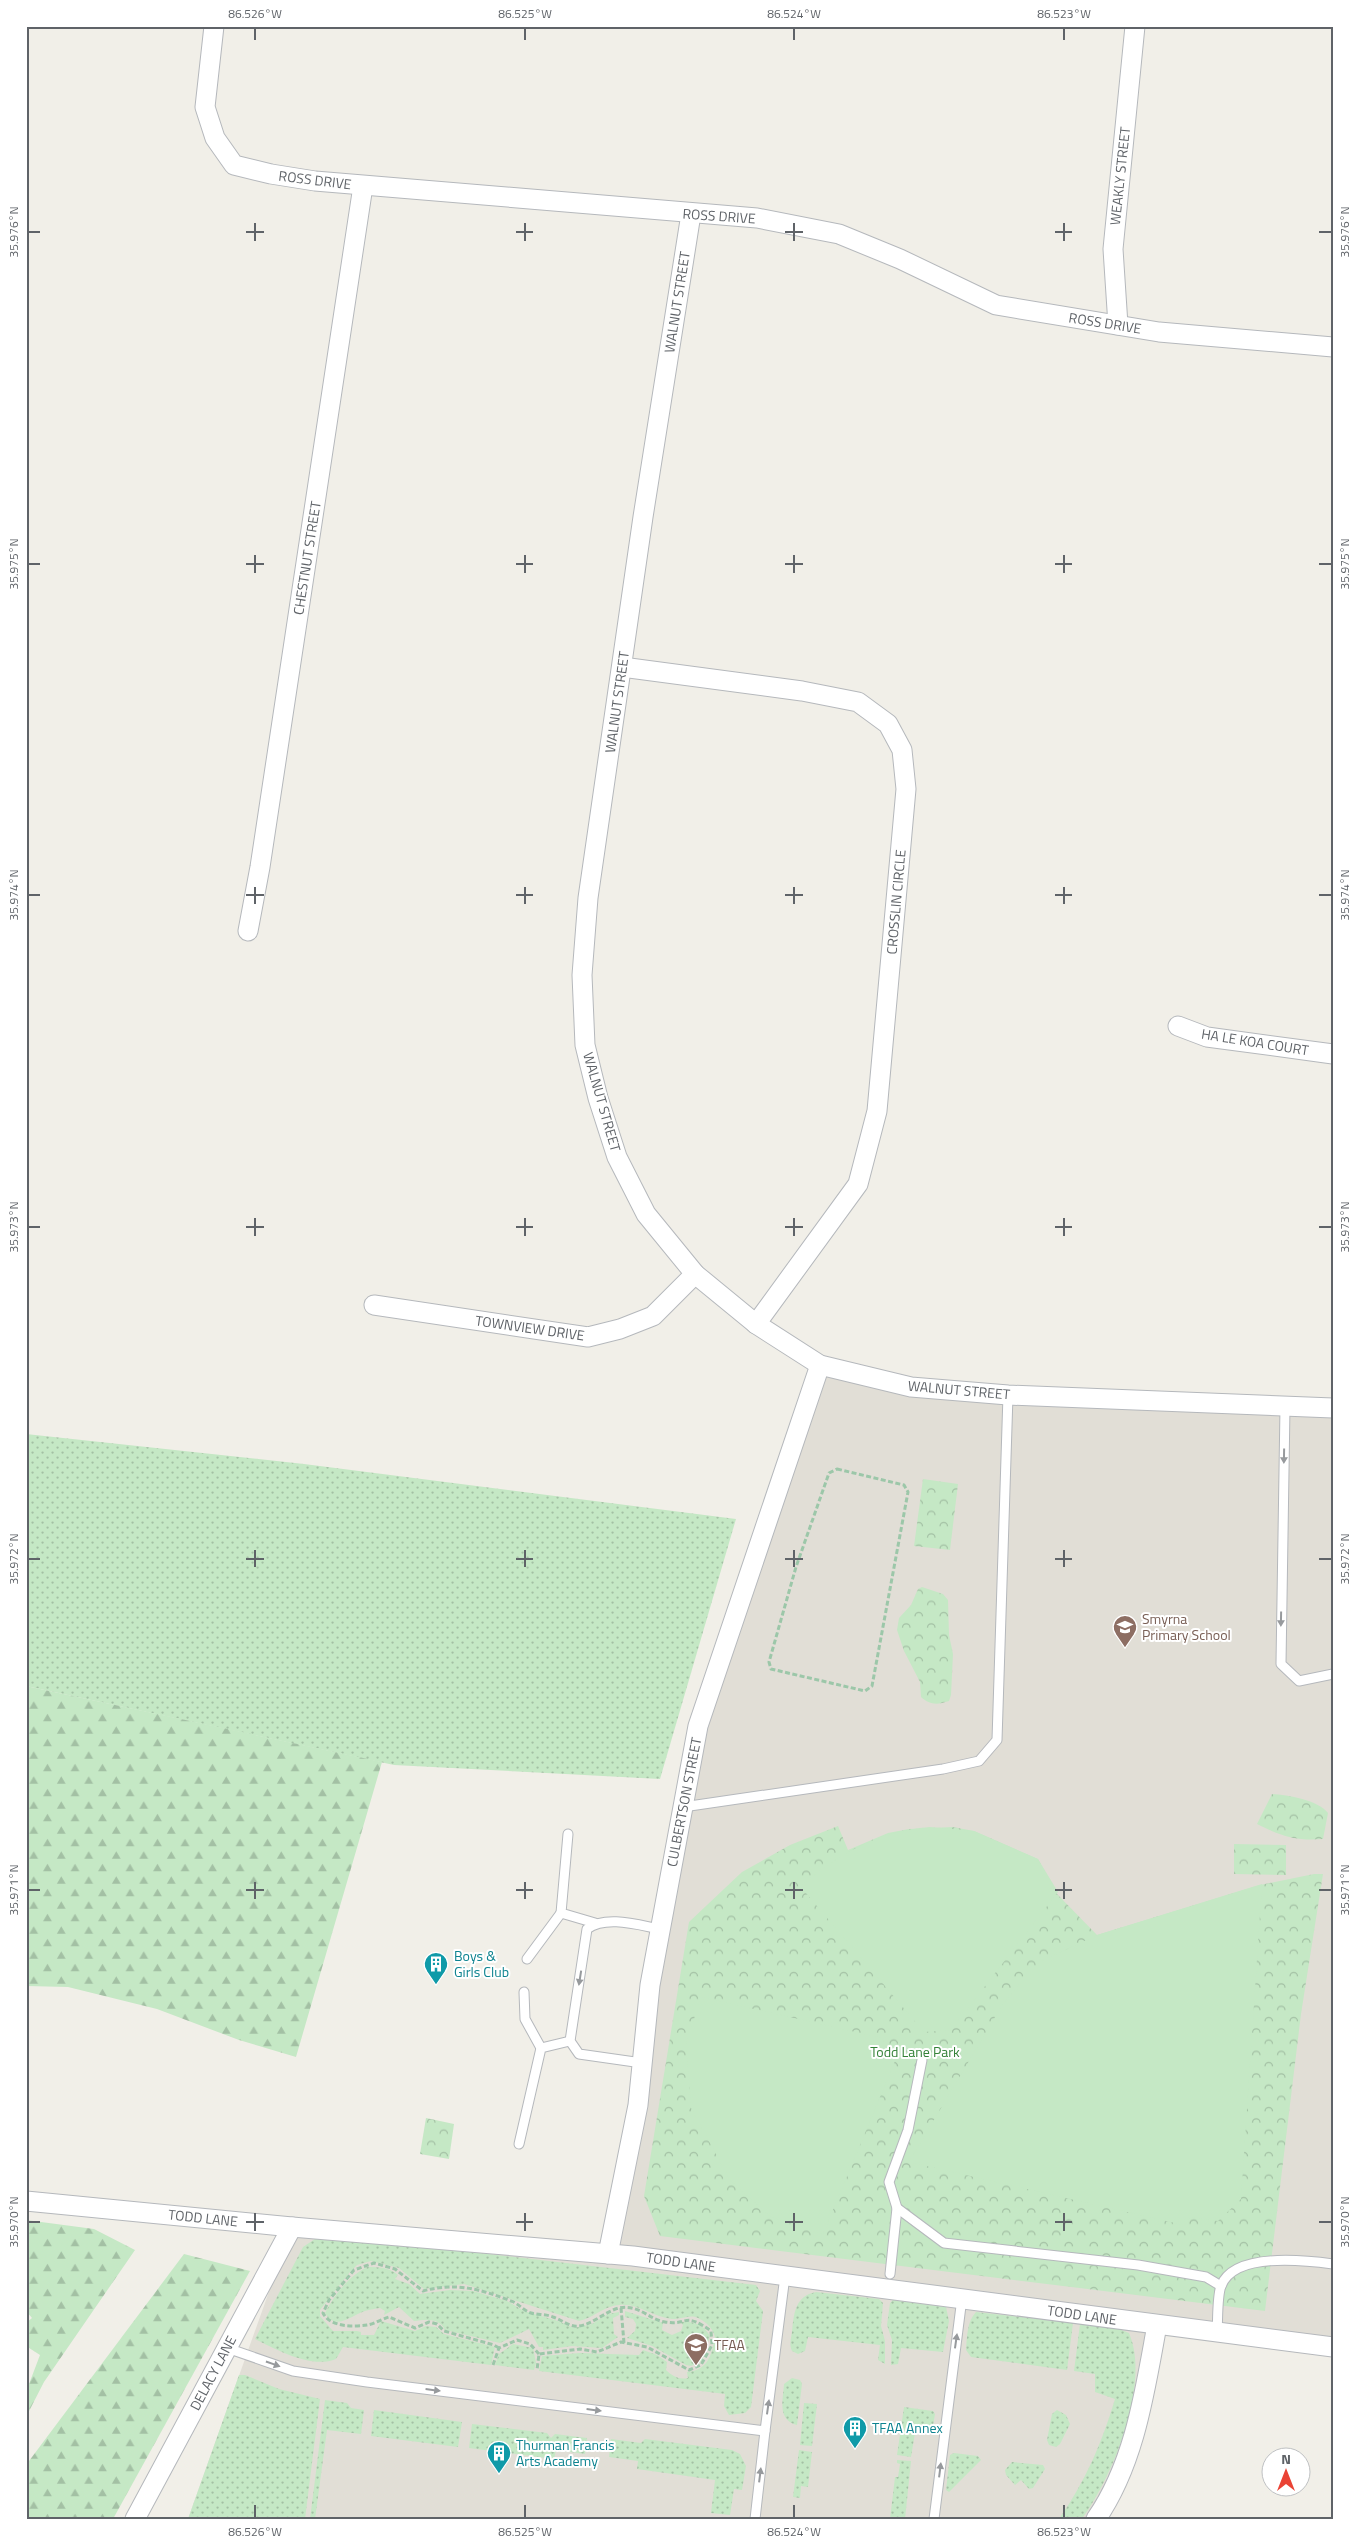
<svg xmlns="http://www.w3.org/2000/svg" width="1359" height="2545" viewBox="0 0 1359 2545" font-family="'Titillium Web',sans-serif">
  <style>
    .education { fill: #e1ded6 }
    .grass { fill: url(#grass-dots) }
    .forest { fill: url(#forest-firs) }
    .park { fill: url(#park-crowns) }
    .garden { fill: #c5e8c5 }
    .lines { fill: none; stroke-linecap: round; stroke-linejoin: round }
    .service-casing { stroke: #b5b8bc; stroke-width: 11 }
    .minor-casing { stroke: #b5b8bc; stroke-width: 21 }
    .path { stroke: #9cc7a9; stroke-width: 3; stroke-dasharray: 5 2.5; stroke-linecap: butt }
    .service { stroke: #fff; stroke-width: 9 }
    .minor { stroke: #fff; stroke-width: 19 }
    .oneway { fill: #979a9d }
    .ticks { fill: none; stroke: #5f6368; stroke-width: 2 }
    .labels { text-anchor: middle; stroke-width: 4; stroke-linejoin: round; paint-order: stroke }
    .street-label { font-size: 14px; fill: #5f6368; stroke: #fff }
    .education-label { font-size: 14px; fill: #785e54; stroke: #fff; text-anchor: start }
    .culture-label { font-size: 14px; fill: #0d838f; stroke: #fff; text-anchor: start }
    .park-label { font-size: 14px; fill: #348238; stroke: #fff }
    .neatline { fill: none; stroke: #5f6368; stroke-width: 2 }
    .ticks-label { font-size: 12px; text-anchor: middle; fill: #5f6368 }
  </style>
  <defs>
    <pattern id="grass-dots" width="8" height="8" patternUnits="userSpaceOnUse" patternTransform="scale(1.25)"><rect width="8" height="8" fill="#c5e8c5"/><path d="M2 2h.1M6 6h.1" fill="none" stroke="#a3c0a4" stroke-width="1.8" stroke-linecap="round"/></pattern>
    <pattern id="forest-firs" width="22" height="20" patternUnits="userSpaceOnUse" patternTransform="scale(1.25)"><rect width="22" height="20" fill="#c5e8c5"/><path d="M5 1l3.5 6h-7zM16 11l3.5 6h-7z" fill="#a3c0a4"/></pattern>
    <pattern id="park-crowns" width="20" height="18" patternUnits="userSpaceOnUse" patternTransform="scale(1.25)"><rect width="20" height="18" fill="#c5e8c5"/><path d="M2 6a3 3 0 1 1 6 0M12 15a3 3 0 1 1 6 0" fill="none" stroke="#a3c0a4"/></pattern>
  </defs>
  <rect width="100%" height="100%" fill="#f1efe8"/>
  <polygon class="education" points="820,1365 911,1387 1333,1408 1333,2347 1157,2325 1139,2418 1096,2519 188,2519 292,2227 608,2253 698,1726"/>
  <g class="grass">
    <polygon points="26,1434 304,1464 736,1519 660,1779 394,1765 26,1686"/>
    <path d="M 329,2238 L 395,2243 L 756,2285 L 760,2291 L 756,2301 L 763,2311 L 751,2407 L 745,2413 L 729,2415 L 724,2406 L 725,2394 L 539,2371 L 542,2356 L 580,2353 L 639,2355 L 643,2350 L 657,2355 L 667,2362 L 666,2370 C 672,2376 679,2380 688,2378 L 687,2372 C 708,2370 711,2356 715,2338 C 714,2330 707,2322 698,2318 C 689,2314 681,2320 672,2319 C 653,2317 638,2303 619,2305 C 604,2306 593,2318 579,2321 L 464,2284 L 424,2289 L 399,2268 L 371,2261 L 357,2265 L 350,2272 L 320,2310 L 320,2316 L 333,2331 L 357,2331 L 361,2332 L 361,2335 L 374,2335 L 381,2321 L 415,2331 L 426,2326 L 436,2327 L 444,2334 L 495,2347 L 491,2365 L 343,2347 L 336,2359 C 312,2369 277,2350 255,2339 L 303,2247 L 315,2239 Z"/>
    <path d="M 367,2267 C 378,2267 389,2267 398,2275 L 395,2279 L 409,2284 L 420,2294 L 450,2290 L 473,2291 L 507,2301 L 524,2311 L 558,2321 L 574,2328 L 592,2324 L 608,2314 L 619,2312 L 619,2315 L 613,2318 L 614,2334 L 618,2337 L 602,2348 L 572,2346 L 543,2350 L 543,2347 L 539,2347 L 529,2329 L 500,2343 L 445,2330 C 439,2317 425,2320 414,2321 L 399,2307 L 384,2315 L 385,2311 L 380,2308 C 374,2309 366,2310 360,2313 C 348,2318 335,2330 325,2313 C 334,2295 349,2276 367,2267 Z"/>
    <path d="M 816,2292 L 879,2299 L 883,2303 L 881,2326 L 885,2341 L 885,2364 L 878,2360 L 880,2345 L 808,2337 L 805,2351 L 798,2354 L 792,2351 C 789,2345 791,2339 792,2332 C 794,2313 795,2296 816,2292 Z"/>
    <polygon points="893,2300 946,2307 949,2321 943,2352 901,2348 898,2364 891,2365 892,2340 887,2325 890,2303"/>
    <path d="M 625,2311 L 663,2323 L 662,2330 L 672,2335 L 681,2331 L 683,2325 L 680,2322 C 694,2321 703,2324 710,2336 L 702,2361 L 691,2366 L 686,2365 L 652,2346 L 627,2338 L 635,2331 L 636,2324 L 633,2319 L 625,2317 Z"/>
    <path d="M 976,2312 L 1073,2323 L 1067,2370 L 971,2357 L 966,2350 C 967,2337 967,2321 976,2312 Z"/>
    <path d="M 1080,2324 L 1114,2327 L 1129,2333 C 1151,2384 1113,2476 1082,2519 L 1059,2519 C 1085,2482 1102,2443 1115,2399 L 1095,2392 L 1095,2374 L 1074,2371 Z"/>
    <polygon points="513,2344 533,2348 536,2363 534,2370 495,2365 499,2354"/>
    <polygon points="239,2375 245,2375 279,2389 320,2399 305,2519 188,2519"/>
    <path d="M 792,2378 L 800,2380 L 802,2384 L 797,2425 C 777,2420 783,2400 784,2384 Z"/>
    <polygon points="325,2400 347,2403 351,2408 364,2410 361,2434 327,2430 315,2519 310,2519"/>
    <polygon points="804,2403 817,2404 812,2446 800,2445"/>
    <polygon points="904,2407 933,2411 935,2414 932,2432 915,2433 911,2457 897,2455"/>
    <polygon points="374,2410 462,2422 458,2447 371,2436"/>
    <polygon points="1057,2410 1066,2415 1070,2424 1060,2444 1056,2447 1049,2445 1047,2440 1052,2414"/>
    <polygon points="472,2424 547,2433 551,2438 555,2434 587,2438 585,2454 556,2450 554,2459 469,2448"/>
    <polygon points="611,2439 641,2443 645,2439 732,2450 740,2454 746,2466 742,2490 734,2489 730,2515 711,2513 715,2480 637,2469 638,2461 609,2457"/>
    <polygon points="799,2450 812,2452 808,2487 801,2486 800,2498 793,2497"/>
    <polygon points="954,2453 978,2456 981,2460 949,2492 946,2490 950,2455"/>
    <polygon points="897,2460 911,2461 905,2519 890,2519 895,2477 898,2477 900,2464 897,2463"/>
    <polygon points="1012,2462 1043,2465 1045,2469 1033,2488 1029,2489 1021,2480 1015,2485 1006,2475 1005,2470"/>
  </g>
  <g class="forest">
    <polygon points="26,1686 382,1762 296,2057 239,2040 157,2009 68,1987 26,1986"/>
    <polygon points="26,2220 94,2229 135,2250 44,2382 26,2417 26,2392 40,2355 26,2346 26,2323 32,2318 26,2311"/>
    <polygon points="184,2254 250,2271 113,2519 26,2519 26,2465"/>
  </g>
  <g class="park">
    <polygon points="923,1479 958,1484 950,1550 914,1546"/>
    <path d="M 922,1587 L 943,1594 L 948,1600 L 949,1635 L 953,1654 L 951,1695 L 949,1701 C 937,1705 930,1705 921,1697 L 920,1682 L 904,1651 L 897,1630 L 899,1618 L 911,1605 L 918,1589 Z"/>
    <path d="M 1272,1794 C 1288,1795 1318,1800 1328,1813 L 1323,1839 C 1296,1841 1281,1836 1257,1824 Z"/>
    <polygon points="838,1826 848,1850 888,1833 909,1829 953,1827 974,1831 1038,1859 1057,1894 1097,1935 1260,1885 1314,1874 1323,1874 1301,2014 1265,2311 660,2236 644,2196 689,1922 742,1872 790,1845"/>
    <polygon points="1234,1844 1286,1845 1286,1875 1234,1874"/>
    <polygon points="426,2118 454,2124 449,2159 420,2154"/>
  </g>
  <g class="garden">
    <path d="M 930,1827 L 974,1831 L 1038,1859 L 1058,1892 L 951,2030 L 924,2032 L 800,1886 C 843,1852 875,1832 930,1827 Z"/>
    <polygon points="1262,1884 1241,2199 1218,2221 1190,2217 1188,2226 909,2162 1001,2007 1020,1983 1042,1961 1097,1935"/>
    <polygon points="701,1997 882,2038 895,2061 823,2234 771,2217 730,2180 691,2108 686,2044"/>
  </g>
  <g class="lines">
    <g class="service-casing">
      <g id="service">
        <polyline points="1285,1407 1281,1664 1299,1681 1333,1674"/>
        <polyline points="683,1807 943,1769 979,1761 997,1740 1008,1395"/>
        <polyline points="568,1834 561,1913 595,1923"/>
        <polyline points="527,1959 561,1913"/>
        <polyline points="524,1992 525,2019 541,2048"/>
        <path d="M 642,2063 L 579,2054 L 570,2041 L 587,1929 C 606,1915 638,1925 660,1929"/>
        <polyline points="519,2144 541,2048 570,2041"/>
        <polyline points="897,2208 944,2243 1138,2265 1206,2277 1221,2286"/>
        <polyline points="890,2274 897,2208 889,2182 908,2130 922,2060"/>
        <path d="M 1217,2332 C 1218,2320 1217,2296 1221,2286 C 1234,2252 1304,2260 1333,2264"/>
        <polyline points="227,2348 293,2371 367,2382 765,2431 785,2276"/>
        <polyline points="755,2519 765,2431"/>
        <polyline points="934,2519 962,2298"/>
      </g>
    </g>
    <g class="minor-casing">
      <g id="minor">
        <polyline points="214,26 205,107 215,138 234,165 271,174 315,181 757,218 839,234 900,259 996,305 1159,332 1333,347"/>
        <polyline points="691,214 643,517 588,898 582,975 585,1045 598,1098 617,1157 646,1214 695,1274 756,1324 820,1365 911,1387 1008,1395 1333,1408"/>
        <polyline points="1118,325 1113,249 1135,26"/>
        <polyline points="622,667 802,691 858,702 888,724 902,750 906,789 877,1111 858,1184 756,1324"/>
        <polyline points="248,931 260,867 363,186"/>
        <polyline points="1178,1026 1207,1037 1333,1054"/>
        <polyline points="374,1305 588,1337 620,1329 653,1316 695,1274"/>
        <polyline points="26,2201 292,2227 633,2256 1333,2347"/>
        <polyline points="608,2254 638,2105 650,1985 698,1726 820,1365"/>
        <polyline points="135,2519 292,2227"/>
        <path d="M 1096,2519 C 1135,2463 1145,2390 1157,2325"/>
      </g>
    </g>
    <g class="path">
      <polygon points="837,1469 904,1485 908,1492 872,1686 865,1691 771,1669 769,1662 796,1567 829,1473"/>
      <polyline points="621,2308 624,2343"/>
      <path d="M 499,2348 L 494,2345 L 444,2331 L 437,2324 L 429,2322 L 415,2328 L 389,2317 C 382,2319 374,2324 367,2325 C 352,2327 330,2327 323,2313 L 329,2300 L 354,2270 L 374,2263 L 395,2269 L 423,2291 C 456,2282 480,2289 511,2301 C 518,2303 524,2311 531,2313 C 538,2315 546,2314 553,2317 C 560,2319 567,2325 574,2326 C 589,2328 605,2311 619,2308 C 639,2304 650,2320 665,2322 C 689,2326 683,2311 711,2331 L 712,2345 L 701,2365 L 689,2370 L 647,2347 L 621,2342 L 597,2352 L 580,2349 L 539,2354 L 537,2370"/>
      <polyline points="493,2365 499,2348 517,2340 530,2344 539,2354"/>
    </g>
    <use href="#service" class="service"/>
    <use href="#minor" class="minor"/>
  </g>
  <defs><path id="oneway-solid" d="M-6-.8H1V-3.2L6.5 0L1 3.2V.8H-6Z" transform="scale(1.25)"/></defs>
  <g class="oneway">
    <use href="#oneway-solid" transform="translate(1284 1456) rotate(91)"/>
    <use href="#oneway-solid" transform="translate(1281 1619) rotate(91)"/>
    <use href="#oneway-solid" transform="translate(580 1978) rotate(99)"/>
    <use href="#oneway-solid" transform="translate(956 2341) rotate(-82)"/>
    <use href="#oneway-solid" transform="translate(273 2364) rotate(19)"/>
    <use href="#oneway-solid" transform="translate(433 2390) rotate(7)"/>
    <use href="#oneway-solid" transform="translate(768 2407) rotate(-82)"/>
    <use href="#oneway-solid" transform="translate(594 2410) rotate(7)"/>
    <use href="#oneway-solid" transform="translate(940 2470) rotate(-83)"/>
    <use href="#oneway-solid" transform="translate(760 2475) rotate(-83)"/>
  </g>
  <path class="ticks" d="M 255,28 L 255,40M 525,28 L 525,40M 794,28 L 794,40M 1064,28 L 1064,40M 255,223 L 255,241M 525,223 L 525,241M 794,223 L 794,241M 1064,223 L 1064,241M 28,232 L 40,232M 246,232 L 264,232M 516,232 L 533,232M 785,232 L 803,232M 1055,232 L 1072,232M 1319,232 L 1332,232M 255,555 L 255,573M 525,555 L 525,573M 794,555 L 794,573M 1064,555 L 1064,573M 28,564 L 40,564M 246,564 L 264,564M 516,564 L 533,564M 785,564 L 803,564M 1055,564 L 1072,564M 1319,564 L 1332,564M 255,887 L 255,904M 525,887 L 525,904M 794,887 L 794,904M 1064,887 L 1064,904M 28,895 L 40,895M 246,895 L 264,895M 516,895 L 533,895M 785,895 L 803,895M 1055,895 L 1072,895M 1319,895 L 1332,895M 255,1218 L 255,1236M 525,1218 L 525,1236M 794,1218 L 794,1236M 1064,1218 L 1064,1236M 28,1227 L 40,1227M 246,1227 L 264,1227M 516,1227 L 533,1227M 785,1227 L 803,1227M 1055,1227 L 1072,1227M 1319,1227 L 1332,1227M 255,1550 L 255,1567M 525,1550 L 525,1567M 794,1550 L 794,1567M 1064,1550 L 1064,1567M 28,1559 L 40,1559M 246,1559 L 264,1559M 516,1559 L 533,1559M 785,1559 L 803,1559M 1055,1559 L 1072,1559M 1319,1559 L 1332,1559M 255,1882 L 255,1899M 525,1882 L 525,1899M 794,1882 L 794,1899M 1064,1882 L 1064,1899M 28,1890 L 40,1890M 246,1890 L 264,1890M 516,1890 L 533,1890M 785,1890 L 803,1890M 1055,1890 L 1072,1890M 1319,1890 L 1332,1890M 255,2213 L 255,2231M 525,2213 L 525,2231M 794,2213 L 794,2231M 1064,2213 L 1064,2231M 28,2222 L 40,2222M 246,2222 L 264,2222M 516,2222 L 533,2222M 785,2222 L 803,2222M 1055,2222 L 1072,2222M 1319,2222 L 1332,2222M 255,2505 L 255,2518M 525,2505 L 525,2518M 794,2505 L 794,2518M 1064,2505 L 1064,2518"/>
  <defs>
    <g id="school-pin" transform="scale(1.25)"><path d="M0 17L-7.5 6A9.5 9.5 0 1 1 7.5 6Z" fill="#8d6e63" stroke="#fff"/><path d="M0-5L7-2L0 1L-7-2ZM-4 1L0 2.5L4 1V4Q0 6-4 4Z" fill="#fff"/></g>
    <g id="building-pin" transform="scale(1.25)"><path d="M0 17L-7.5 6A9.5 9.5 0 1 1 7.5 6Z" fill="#0f9aa8" stroke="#fff"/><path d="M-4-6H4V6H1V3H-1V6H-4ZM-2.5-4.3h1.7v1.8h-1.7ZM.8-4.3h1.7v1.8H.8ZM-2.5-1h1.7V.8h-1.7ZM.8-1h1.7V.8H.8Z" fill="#fff"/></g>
  </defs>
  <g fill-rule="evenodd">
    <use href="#school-pin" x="1125" y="1627"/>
    <use href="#building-pin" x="436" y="1964"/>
    <use href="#school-pin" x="696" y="2345"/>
    <use href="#building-pin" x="855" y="2428"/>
    <use href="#building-pin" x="499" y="2453"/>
  </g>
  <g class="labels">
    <g class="street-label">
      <text transform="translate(1120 176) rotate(-84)" y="5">WEAKLY STREET</text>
      <text transform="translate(315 180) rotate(7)" y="5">ROSS DRIVE</text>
      <text transform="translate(719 216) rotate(4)" y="5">ROSS DRIVE</text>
      <text transform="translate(677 302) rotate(-81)" y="5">WALNUT STREET</text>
      <text transform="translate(1105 323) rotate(9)" y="5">ROSS DRIVE</text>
      <text transform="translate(307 558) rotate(-81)" y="5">CHESTNUT STREET</text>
      <text transform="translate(617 702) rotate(-82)" y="5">WALNUT STREET</text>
      <text transform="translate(896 902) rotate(-85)" y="5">CROSSLIN CIRCLE</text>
      <text transform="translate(1255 1042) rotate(9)" y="5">HA LE KOA COURT</text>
      <text transform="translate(602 1102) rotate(74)" y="5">WALNUT STREET</text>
      <text transform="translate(530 1328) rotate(8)" y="5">TOWNVIEW DRIVE</text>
      <text transform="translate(959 1390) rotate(5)" y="5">WALNUT STREET</text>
      <text transform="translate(684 1802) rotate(-79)" y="5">CULBERTSON STREET</text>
      <text transform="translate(203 2218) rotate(6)" y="5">TODD LANE</text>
      <text transform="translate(681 2262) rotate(8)" y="5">TODD LANE</text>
      <text transform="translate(1082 2315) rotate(8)" y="5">TODD LANE</text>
      <text transform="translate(213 2373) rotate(-62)" y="5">DELACY LANE</text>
    </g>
    <g class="education-label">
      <text x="1142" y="1624">Smyrna<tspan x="1142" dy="16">Primary School</tspan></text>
      <text x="714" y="2350">TFAA</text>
    </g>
    <g class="culture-label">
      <text x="454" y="1961">Boys &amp;<tspan x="454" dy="16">Girls Club</tspan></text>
      <text x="872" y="2433">TFAA Annex</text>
      <text x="516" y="2450">Thurman Francis<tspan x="516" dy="16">Arts Academy</tspan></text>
    </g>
    <g class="park-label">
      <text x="915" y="2057">Todd Lane Park</text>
    </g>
  </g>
  <rect width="1359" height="2545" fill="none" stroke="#ffffff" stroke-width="55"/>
  <g transform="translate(1286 2472)"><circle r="24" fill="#ffffff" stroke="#bfc1c3"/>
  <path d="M0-4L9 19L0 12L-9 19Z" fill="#ea4335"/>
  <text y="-8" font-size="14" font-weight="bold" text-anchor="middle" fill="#5f6368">N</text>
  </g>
  <rect x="28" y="28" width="1304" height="2490" class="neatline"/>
  <g class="ticks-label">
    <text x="255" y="18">86.526°W</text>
    <text x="525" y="18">86.525°W</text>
    <text x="794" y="18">86.524°W</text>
    <text x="1064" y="18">86.523°W</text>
    <text transform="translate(14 232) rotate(-90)" y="4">35.976°N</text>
    <text transform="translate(1345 232) rotate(-90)" y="4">35.976°N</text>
    <text transform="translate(14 564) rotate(-90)" y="4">35.975°N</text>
    <text transform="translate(1345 564) rotate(-90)" y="4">35.975°N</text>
    <text transform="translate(14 895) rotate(-90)" y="4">35.974°N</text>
    <text transform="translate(1345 895) rotate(-90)" y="4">35.974°N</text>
    <text transform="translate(14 1227) rotate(-90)" y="4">35.973°N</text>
    <text transform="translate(1345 1227) rotate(-90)" y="4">35.973°N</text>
    <text transform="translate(14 1559) rotate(-90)" y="4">35.972°N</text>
    <text transform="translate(1345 1559) rotate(-90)" y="4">35.972°N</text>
    <text transform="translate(14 1890) rotate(-90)" y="4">35.971°N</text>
    <text transform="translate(1345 1890) rotate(-90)" y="4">35.971°N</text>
    <text transform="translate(14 2222) rotate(-90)" y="4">35.970°N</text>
    <text transform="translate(1345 2222) rotate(-90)" y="4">35.970°N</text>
    <text x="255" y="2536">86.526°W</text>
    <text x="525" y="2536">86.525°W</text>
    <text x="794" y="2536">86.524°W</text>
    <text x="1064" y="2536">86.523°W</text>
  </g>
</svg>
